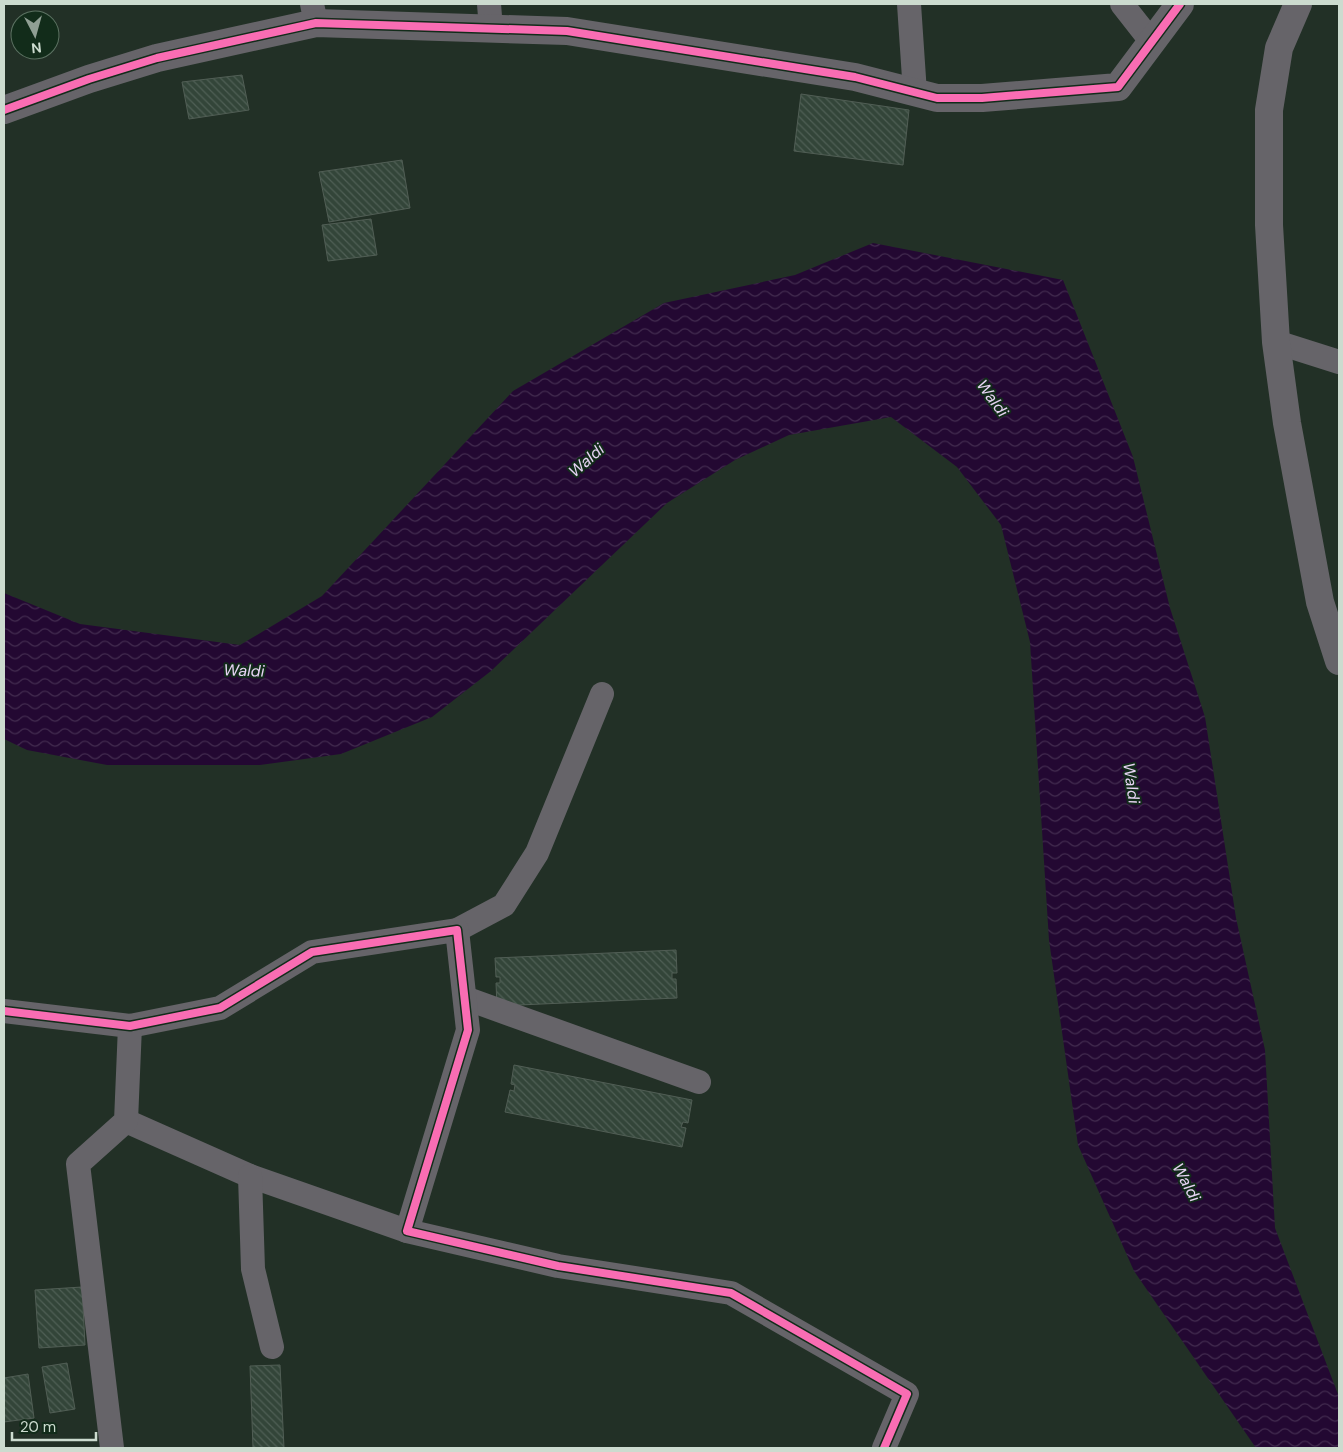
<svg xmlns="http://www.w3.org/2000/svg" width="1343" height="1452" viewBox="0 0 1343 1452" font-family="'DM Sans',sans-serif">
  <style>
    .water { fill: url(#water-waves) }
    .building { fill: url(#building-back-hatch); stroke: #515e55 }
    .lines { fill: none; stroke-linecap: round; stroke-linejoin: round }
    .minor { stroke: #666469; stroke-width: 24 }
    .tertiary { stroke: #666469; stroke-width: 28 }
    .cycleway-casing { stroke: #122c1a; stroke-width: 11 }
    .cycleway { stroke: #f96db3; stroke-width: 8 }
    .labels { text-anchor: middle; stroke-width: 4; stroke-linejoin: round; paint-order: stroke }
    .water-label { font-size: 16px; font-style: italic; fill: #e7d4f4; stroke: #122c1a }
  </style>
  <defs>
    <pattern id="water-waves" width="16" height="10" patternUnits="userSpaceOnUse" patternTransform="scale(1.25)"><rect width="16" height="10" fill="#230832"/><path d="M0 5q4-4 8 0t8 0" fill="none" stroke="#422b4f"/></pattern>
    <pattern id="building-back-hatch" width="6" height="6" patternUnits="userSpaceOnUse" patternTransform="scale(1.25)"><rect width="6" height="6" fill="#334539"/><path d="M-1 5l2 2M0 0l6 6M5-1l2 2" fill="none" stroke="#4f5f55"/></pattern>
  </defs>
  <rect width="100%" height="100%" fill="#223026"/>
  <polygon class="water" points="873,243 1063,280 1133,457 1170,608 1205,717 1236,918 1265,1050 1275,1228 1339,1397 1339,1448 1256,1448 1134,1271 1078,1145 1049,940 1030,642 1001,525 957,467 891,417 789,435 735,460 667,503 491,671 432,717 341,754 260,765 107,765 27,750 4,739 4,593 80,624 240,645 322,596 513,391 664,303 795,275"/>
  <g class="building">
    <polygon points="242,75 249,110 189,119 182,82"/>
    <polygon points="801,94 909,110 903,165 794,151"/>
    <polygon points="402,160 410,208 329,222 319,172"/>
    <polygon points="371,219 377,255 328,261 322,225"/>
    <polygon points="676,950 677,973 672,973 672,979 676,979 677,998 497,1006 496,983 500,983 500,977 496,977 495,958"/>
    <polygon points="514,1065 692,1100 688,1123 683,1122 681,1127 686,1128 682,1147 505,1112 510,1090 514,1091 515,1085 511,1084"/>
    <polygon points="82,1287 85,1345 39,1348 35,1290"/>
    <polygon points="67,1363 75,1409 50,1413 42,1367"/>
    <polygon points="280,1365 284,1448 253,1448 250,1366"/>
    <polygon points="28,1374 34,1418 4,1422 4,1378"/>
  </g>
  <g class="lines">
    <g class="minor">
      <polyline points="312,4 316,23"/>
      <polyline points="489,4 491,29"/>
      <polyline points="909,4 915,93"/>
      <polyline points="1122,4 1151,41"/>
      <polyline points="1276,342 1339,362"/>
      <polyline points="457,930 504,905 537,853 602,694"/>
      <polyline points="465,998 699,1082"/>
      <polyline points="4,1011 130,1026 220,1008 312,952 457,930 468,1030 407,1231 558,1266 731,1293 907,1394 884,1448"/>
      <polyline points="126,1121 250,1176 407,1231"/>
      <polyline points="250,1176 253,1269 272,1347"/>
      <polyline points="112,1448 78,1164 126,1121 130,1026"/>
    </g>
    <g class="tertiary">
      <polyline points="1298,4 1279,48 1269,110 1269,225 1276,342 1287,423 1320,602 1339,661"/>
      <polyline points="4,110 89,79 157,58 316,23 567,31 855,77 937,98 982,98 1118,87 1180,4"/>
    </g>
    <g class="cycleway-casing">
      <g id="cycleway">
        <polyline points="4,110 89,79 157,58 316,23 567,31 855,77 937,98 982,98 1118,87 1180,4"/>
        <polyline points="4,1011 130,1026 220,1008 312,952 457,930 468,1030 407,1231 558,1266 731,1293 907,1394 884,1448"/>
      </g>
    </g>
    <use href="#cycleway" class="cycleway"/>
  </g>
  <g class="labels">
    <g class="water-label">
      <text transform="translate(993 398) rotate(54)" y="6">Waldi</text>
      <text transform="translate(586 460) rotate(-41)" y="6">Waldi</text>
      <text transform="translate(244 670) rotate(2)" y="6">Waldi</text>
      <text transform="translate(1132 783) rotate(82)" y="6">Waldi</text>
      <text transform="translate(1187 1182) rotate(62)" y="6">Waldi</text>
    </g>
  </g>
  <rect width="1343" height="1452" fill="none" stroke="#ccdbcf" stroke-width="10"/>
  <g transform="translate(35 35) rotate(174)"><circle r="24" fill="#122c1a" stroke="#5c7262"/>
  <path d="M0-4L9 19L0 12L-9 19Z" fill="#909f94"/>
  <text y="-8" font-size="14" font-weight="bold" text-anchor="middle" fill="#ccdbcf">N</text>
  </g>
  <path d="M12 1432v8h84v-8" fill="none" stroke="#ccdbcf" stroke-width="2.5"/>
  <text x="20" y="1432" font-size="15" fill="#ccdbcf" stroke="#122c1a" stroke-width="4" paint-order="stroke">20 m</text>
</svg>
